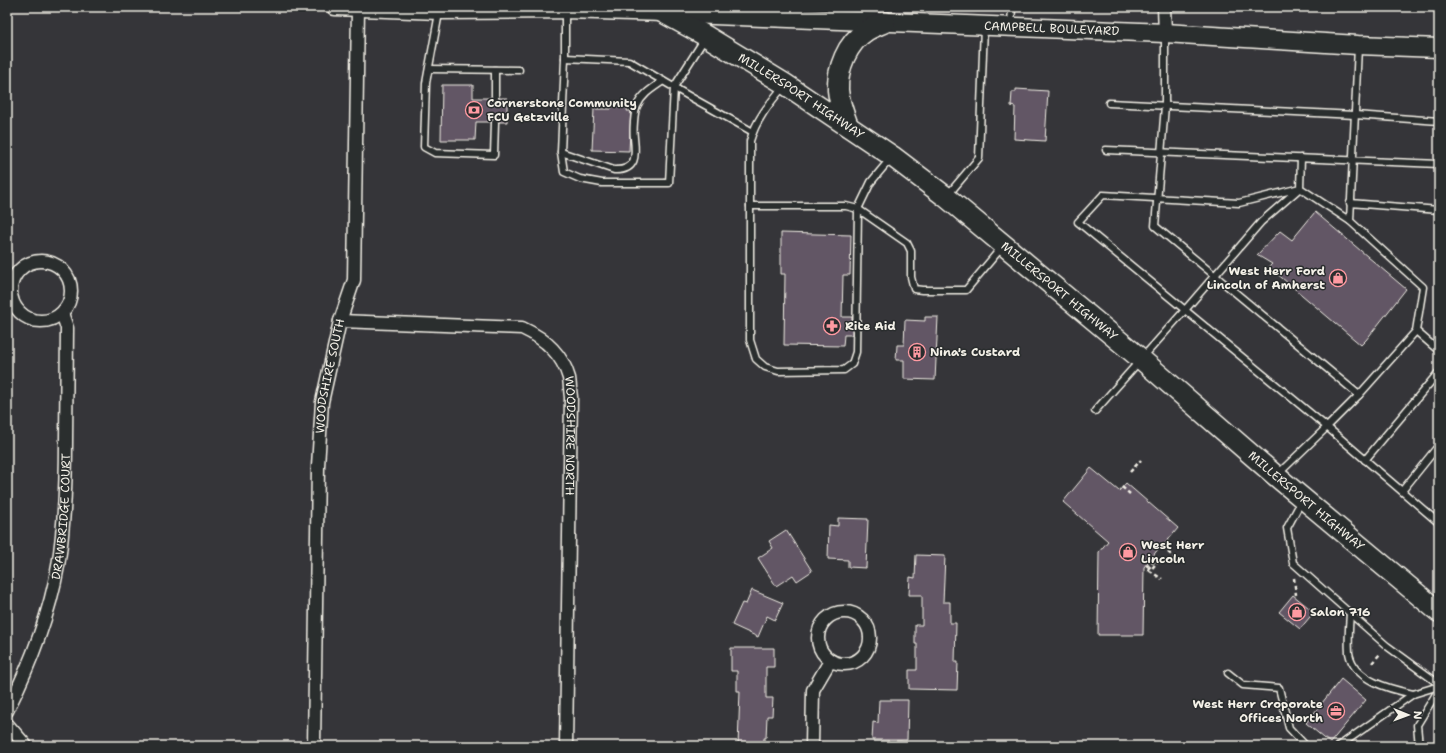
<svg xmlns="http://www.w3.org/2000/svg" width="1446" height="753" viewBox="0 0 1446 753" font-family="'Shantell Sans',sans-serif">
  <style>
    .building { fill: #625665; stroke: #f4f1e8 }
    .lines { fill: none; stroke-linecap: round; stroke-linejoin: round }
    .service-casing { stroke: #f4f1e8; stroke-width: 9 }
    .minor-casing { stroke: #f4f1e8; stroke-width: 15 }
    .tertiary-casing { stroke: #f4f1e8; stroke-width: 19 }
    .secondary-casing { stroke: #f4f1e8; stroke-width: 21 }
    .primary-casing { stroke: #f4f1e8; stroke-width: 23 }
    .path { stroke: #f4f1e8; stroke-width: 2.5; stroke-dasharray: 4 3; stroke-linecap: butt }
    .service { stroke: #2a2d2e; stroke-width: 6 }
    .minor { stroke: #2a2d2e; stroke-width: 12 }
    .tertiary { stroke: #2a2d2e; stroke-width: 16 }
    .secondary { stroke: #2a2d2e; stroke-width: 18 }
    .primary { stroke: #2a2d2e; stroke-width: 20 }
    .labels { text-anchor: middle; stroke-width: 3; stroke-linejoin: round; paint-order: stroke }
    .street-label { font-size: 12px; fill: #f4f1e8; stroke: #2a2d2e }
    .poi-label { font-size: 12px; font-weight: bold; fill: #f4f1e8; stroke: #2a2d2e; text-anchor: start }
  </style>
  <rect width="100%" height="100%" fill="#353539"/>
  <filter id="ink" filterUnits="userSpaceOnUse"><feTurbulence type="fractalNoise" baseFrequency=".025" numOctaves="2"/><feDisplacementMap in="SourceGraphic" scale="8" xChannelSelector="R" yChannelSelector="G"/><feConvolveMatrix kernelMatrix="1 2 1 2 8 2 1 2 1" color-interpolation-filters="sRGB"/></filter>
  <g filter="url(#ink)">
    <g class="building">
      <polygon points="442,85 473,85 473,98 491,98 491,101 495,102 498,102 499,98 507,98 507,122 499,122 498,118 495,118 491,119 491,122 476,122 475,140 441,140"/>
      <polygon points="1016,89 1048,91 1045,141 1014,139 1015,107 1011,106 1012,92 1016,92"/>
      <polygon points="611,105 628,106 627,111 631,111 629,151 592,150 594,109 611,109"/>
      <polygon points="1315,212 1406,289 1366,340 1361,345 1269,267 1272,264 1257,255 1280,231 1292,240"/>
      <polygon points="781,233 851,235 850,275 843,275 842,317 852,317 852,335 844,335 843,346 784,345 785,274 781,274"/>
      <polygon points="925,317 938,317 935,380 904,379 904,360 896,360 897,345 904,345 905,320 925,321"/>
      <polygon points="1091,468 1119,491 1126,483 1178,528 1160,550 1159,548 1144,567 1143,635 1098,635 1099,552 1108,541 1063,502"/>
      <polygon points="838,518 868,519 866,568 848,567 848,560 828,559 829,525 838,526"/>
      <polygon points="786,530 812,571 797,581 793,575 776,586 758,558 773,548 769,541"/>
      <polygon points="916,555 945,556 943,602 950,602 950,623 956,623 955,662 958,662 957,690 909,689 909,670 917,670 917,644 915,644 915,625 922,625 922,595 909,595 910,577 915,578"/>
      <polygon points="752,590 783,603 775,620 767,616 758,637 732,625 742,603 746,604"/>
      <polygon points="1293,595 1314,612 1300,629 1279,612"/>
      <polygon points="731,648 774,648 774,667 766,667 766,698 773,698 772,716 767,716 766,738 764,738 764,746 738,746 740,691 737,691 737,671 731,671"/>
      <polygon points="1341,679 1366,700 1330,743 1306,723"/>
      <polygon points="879,700 908,700 907,740 872,740 873,722 878,723"/>
    </g>
    <g class="lines">
      <g class="service-casing">
        <g id="service">
          <polyline points="565,10 565,58 561,152 564,172 580,179 602,183 669,183 674,87 705,38"/>
          <polyline points="439,13 426,83 424,147 435,153 494,155 495,122"/>
          <polyline points="1011,25 1012,7"/>
          <polyline points="1165,35 1165,106 1155,226 1359,395 1416,331"/>
          <polyline points="1358,47 1350,221 1423,287 1416,331 1439,351"/>
          <polyline points="565,58 629,61 687,95 753,132"/>
          <polyline points="429,69 519,70"/>
          <path d="M 783,87 C 769,104 756,120 750,141 L 750,340 L 756,359 L 765,367 L 778,371 L 844,370 L 852,364 L 856,352 L 858,209 L 871,182 L 891,158"/>
          <polyline points="495,98 495,70"/>
          <polyline points="1109,103 1355,115 1439,121"/>
          <polyline points="1106,150 1439,164"/>
          <path d="M 561,152 L 614,170 C 637,171 636,155 634,138 C 633,131 634,112 637,106 C 642,94 653,88 663,81"/>
          <polyline points="1301,158 1300,188 1261,222 1185,310 1078,222 1103,195 1239,203 1300,188 1350,221"/>
          <polyline points="947,196 979,158 984,27"/>
          <polyline points="1350,203 1439,210"/>
          <polyline points="750,206 846,206 858,209 907,243 911,251 911,277 914,289 922,290 966,290 1002,247"/>
          <polyline points="1095,411 1185,310 1327,427 1359,395"/>
          <polyline points="1365,460 1439,372"/>
          <polyline points="1277,475 1327,427 1439,523"/>
          <polyline points="1402,491 1439,445"/>
          <polyline points="1302,500 1287,528 1293,563 1387,646 1439,684"/>
          <path d="M 1350,613 C 1349,626 1348,640 1349,653 C 1354,681 1390,689 1413,694"/>
          <polyline points="1228,673 1243,685 1279,688 1289,728 1306,746"/>
          <polyline points="1339,746 1413,694 1439,686"/>
          <polyline points="1419,746 1417,725 1439,689"/>
        </g>
      </g>
      <g class="minor-casing">
        <g id="minor">
          <polyline points="1164,7 1165,33"/>
          <circle cx="41" cy="291" r="30"/>
          <path id="s1" d="M 340,321 L 522,328 C 544,338 562,353 569,378 C 570,384 570,391 571,397 L 566,746"/>
          <circle cx="844" cy="638" r="26"/>
          <path id="s2" d="M 7,711 C 30,665 49,618 58,566 C 65,524 66,482 66,440 C 66,402 67,365 67,328 L 62,313"/>
          <polyline points="7,724 26,746"/>
          <path id="s3" d="M 314,746 L 318,466 L 322,402 L 340,321 L 354,280 L 358,8"/>
          <polyline points="812,746 813,690 830,661"/>
        </g>
      </g>
      <g class="tertiary-casing">
        <polyline id="tertiary" points="335,7 439,11 565,10 665,13"/>
      </g>
      <g class="secondary-casing">
        <g id="secondary">
          <path id="s4" d="M 665,13 L 1165,33 L 1358,45 L 1439,48"/>
        </g>
      </g>
      <g class="primary-casing">
        <g id="primary">
          <path id="s5" d="M 653,7 L 706,36 L 785,84 L 892,156 L 946,197 L 1141,359 L 1276,476 L 1439,612"/>
          <path d="M 848,126 C 844,115 839,103 838,90 C 837,69 847,43 866,31 C 872,27 879,25 885,22"/>
        </g>
      </g>
      <g class="path">
        <polyline points="1130,472 1141,460"/>
        <polyline points="1122,487 1130,494"/>
        <polyline points="1168,552 1177,560"/>
        <polyline points="1151,558 1152,560 1146,567 1148,569 1156,559 1158,561 1150,571 1162,579"/>
        <polyline points="1294,578 1296,595"/>
        <polyline points="1372,663 1380,654"/>
      </g>
      <use href="#service" class="service"/>
      <use href="#minor" class="minor"/>
      <use href="#tertiary" class="tertiary"/>
      <use href="#secondary" class="secondary"/>
      <use href="#primary" class="primary"/>
    </g>
  </g>
  <defs>
    <g id="bank-ring" transform="scale(0.9)"><circle r="9.5" fill="#2a2d2e" stroke="#ff9aa2" stroke-width="1.5"/><path d="M-6-4H6V4H-6ZM0-2.3a2.3 2.3 0 1 0 0 4.6a2.3 2.3 0 1 0 0-4.6Z" fill="#ff9aa2"/></g>
    <g id="shop-ring" transform="scale(0.9)"><circle r="9.5" fill="#2a2d2e" stroke="#ff9aa2" stroke-width="1.5"/><path d="M-5-2.5h2.3a2.7 3.5 0 0 1 5.4 0H5L5.5 6h-11ZM-1.5-2.5h3a1.5 2.3 0 0 0-3 0Z" fill="#ff9aa2"/></g>
    <g id="pharmacy-ring" transform="scale(0.9)"><circle r="9.5" fill="#2a2d2e" stroke="#ff9aa2" stroke-width="1.5"/><path d="M-2-6h4v4h4v4h-4v4h-4v-4h-4v-4h4Z" fill="#ff9aa2"/></g>
    <g id="building-ring" transform="scale(0.9)"><circle r="9.5" fill="#2a2d2e" stroke="#ff9aa2" stroke-width="1.5"/><path d="M-4-6H4V6H1V3H-1V6H-4ZM-2.5-4.3h1.7v1.8h-1.7ZM.8-4.3h1.7v1.8H.8ZM-2.5-1h1.7V.8h-1.7ZM.8-1h1.7V.8H.8Z" fill="#ff9aa2"/></g>
    <g id="office-ring" transform="scale(0.9)"><circle r="9.5" fill="#2a2d2e" stroke="#ff9aa2" stroke-width="1.5"/><path d="M-6-3h4V-5.5h4V-3h4V5H-6ZM-1-4.5V-3h2v-1.5ZM-6 0V1H6V0Z" fill="#ff9aa2"/></g>
  </defs>
  <g fill-rule="evenodd">
    <use href="#bank-ring" x="474" y="110"/>
    <use href="#shop-ring" x="1338" y="278"/>
    <use href="#pharmacy-ring" x="832" y="326"/>
    <use href="#building-ring" x="917" y="352"/>
    <use href="#shop-ring" x="1128" y="552"/>
    <use href="#shop-ring" x="1297" y="612"/>
    <use href="#office-ring" x="1336" y="711"/>
  </g>
  <g class="labels">
    <g class="street-label">
      <text dy="4" stroke="none"><textPath href="#s4" startOffset="387">CAMPBELL BOULEVARD</textPath></text>
      <text dy="4" stroke="none"><textPath href="#s5" startOffset="173">MILLERSPORT HIGHWAY</textPath></text>
      <text dy="4" stroke="none"><textPath href="#s5" startOffset="497">MILLERSPORT HIGHWAY</textPath></text>
      <text dy="4" stroke="none"><textPath href="#s3" startOffset="371">WOODSHIRE SOUTH</textPath></text>
      <text dy="4" stroke="none"><textPath href="#s1" startOffset="311">WOODSHIRE NORTH</textPath></text>
      <text dy="4" stroke="none"><textPath href="#s5" startOffset="821">MILLERSPORT HIGHWAY</textPath></text>
      <text dy="4" stroke="none"><textPath href="#s2" startOffset="204">DRAWBRIDGE COURT</textPath></text>
    </g>
    <g class="poi-label">
      <text x="487" y="107">Cornerstone Community<tspan x="487" dy="14">FCU Getzville</tspan></text>
      <text x="1325" y="275" text-anchor="end">West Herr Ford<tspan x="1325" dy="14">Lincoln of Amherst</tspan></text>
      <text x="845" y="330">Rite Aid</text>
      <text x="930" y="356">Nina's Custard</text>
      <text x="1141" y="549">West Herr<tspan x="1141" dy="14">Lincoln</tspan></text>
      <text x="1310" y="616">Salon 716</text>
      <text x="1323" y="708" text-anchor="end">West Herr Croporate<tspan x="1323" dy="14">Offices North</tspan></text>
    </g>
  </g>
  <rect width="1446" height="753" fill="none" stroke="#2a2d2e" stroke-width="24"/>
  <rect x="12" y="12" width="1422" height="729" fill="none" stroke="#f4f1e8" stroke-width="1.5" filter="url(#ink)"/>
  <g transform="translate(1408 715) rotate(91)" stroke="#2a2d2e" stroke-width="3" paint-order="stroke">
  <path d="M0-3L7 15L0 10L-7 15Z" fill="#f4f1e8"/>
  <text y="-6" font-size="11" font-weight="bold" text-anchor="middle" fill="#f4f1e8">N</text>
  </g>
</svg>
